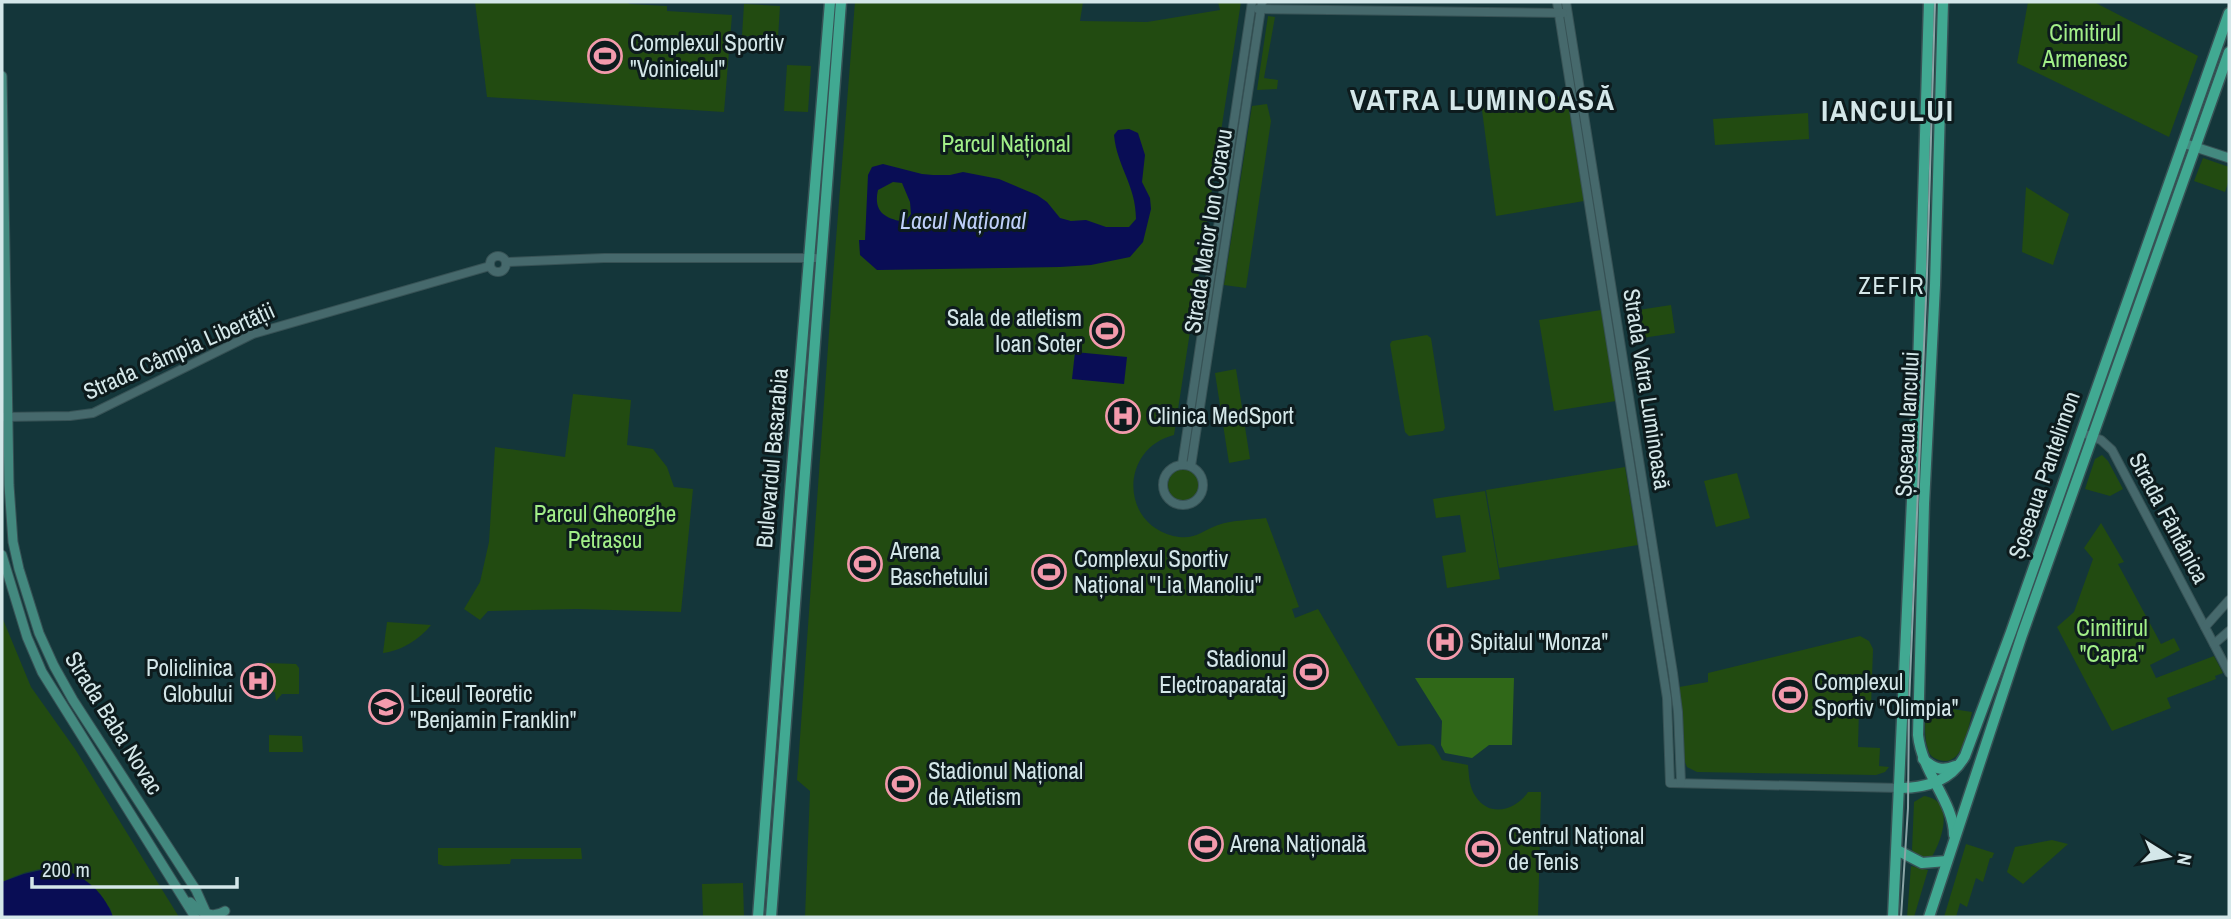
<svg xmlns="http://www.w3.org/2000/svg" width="2231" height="919" viewBox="0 0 2231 919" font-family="'Archivo Narrow',sans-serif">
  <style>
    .green { fill: #224b11 }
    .forest { fill: #306818 }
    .water { fill: #090d55; fill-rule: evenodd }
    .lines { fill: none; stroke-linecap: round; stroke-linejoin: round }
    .tertiary-casing { stroke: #375255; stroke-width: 10 }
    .secondary-casing { stroke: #375255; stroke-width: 11 }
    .primary-casing { stroke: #375255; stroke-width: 13 }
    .tertiary { stroke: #46696c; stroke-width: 8 }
    .secondary { stroke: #43897f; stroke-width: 9 }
    .primary { stroke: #41a992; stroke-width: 10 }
    .tram { stroke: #8ba4a6; stroke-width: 2 }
    .labels { text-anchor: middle; stroke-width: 6; stroke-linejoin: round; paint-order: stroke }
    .park-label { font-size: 23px; fill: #a2ef88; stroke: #0d1b1d }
    .poi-label { font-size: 23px; fill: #d4e7e9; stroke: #0d1b1d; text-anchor: start }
    .street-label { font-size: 23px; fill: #d4e7e9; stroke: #0d1b1d }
    .water-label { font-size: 24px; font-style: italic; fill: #bfcffa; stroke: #0d1b1d }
    .neighbourhood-label { font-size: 24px; letter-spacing: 2px; fill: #d4e7e9; stroke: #0d1b1d }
    .district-label { font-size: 30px; font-weight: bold; letter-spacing: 2px; fill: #d4e7e9; stroke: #0d1b1d }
  </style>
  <rect width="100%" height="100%" fill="#14363a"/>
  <g class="green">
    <polygon points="475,2 628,2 629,4 667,6 667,11 732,15 724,112 487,97"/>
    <path d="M 855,2 L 1083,2 L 1080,21 L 1147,22 L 1220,10 L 1218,2 L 1241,2 L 1174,435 C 1121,448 1119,522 1173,536 C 1195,541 1201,531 1218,525 C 1233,520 1251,520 1266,518 L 1299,607 L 1292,609 L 1295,618 L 1318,609 L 1398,746 L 1430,744 L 1434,746 L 1442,760 L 1468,765 C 1469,775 1469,788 1476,797 C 1490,818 1516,810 1528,792 L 1541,792 L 1538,917 L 805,917 L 810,791 L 797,780 L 833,277 Z"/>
    <polygon points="2028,2 2094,2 2198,56 2169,137 2017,63"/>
    <polygon points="744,4 780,6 778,38 742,36"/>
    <polygon points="1268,16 1275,17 1264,78 1278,80 1277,89 1257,90"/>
    <polygon points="787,65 811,66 808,112 784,111"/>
    <polygon points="1480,95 1567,97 1584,201 1496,216"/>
    <polygon points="1267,104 1271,121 1246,288 1224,285 1252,106"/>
    <polygon points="1808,113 1809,139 1715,145 1713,119"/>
    <polygon points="2203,158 2229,167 2229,180 2225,192 2194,181"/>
    <polygon points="2026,187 2069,214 2053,265 2022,252"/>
    <polygon points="1671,305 1675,333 1636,339 1632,311"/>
    <polygon points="1601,310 1616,401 1554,411 1539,320"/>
    <polygon points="1427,335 1431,338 1445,428 1443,431 1409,436 1405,432 1390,344 1392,341"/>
    <polygon points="1236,369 1250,459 1229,463 1215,373"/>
    <polygon points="573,394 631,400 627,445 653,449 667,467 674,487 693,489 681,612 577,609 488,611 480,620 464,609 480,582 489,542 495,447 565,457"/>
    <polygon points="2102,455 2108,461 2123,489 2110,496 2085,489 2095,459"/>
    <polygon points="1625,467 1638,545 1499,568 1486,490"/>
    <circle cx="1184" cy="485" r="16"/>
    <polygon points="1737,473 1750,518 1716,527 1704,481"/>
    <polygon points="1485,491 1500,579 1447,588 1442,556 1466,552 1460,515 1436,518 1433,499"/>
    <polygon points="2101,523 2124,562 2118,564 2161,644 2174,638 2180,650 2150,665 2156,678 2214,656 2223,673 2215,676 2216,679 2167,698 2171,708 2112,731 2057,627 2074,612 2093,559 2084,548"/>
    <path d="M 2,617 L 31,687 L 75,749 L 179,917 L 113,917 L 110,908 L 64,870 C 43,865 20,873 2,882 Z"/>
    <path d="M 387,622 L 431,625 C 420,639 401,651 383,653 Z"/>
    <polygon points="1860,636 1869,641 1873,649 1871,707 1859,708 1858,747 1880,748 1879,766 1889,767 1885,772 1876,775 1697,772 1687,767 1684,760 1679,687 1708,682 1708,673"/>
    <polygon points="266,663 296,664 299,668 299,694 282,694 276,701 275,692 266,692"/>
    <path d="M 1926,705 L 1972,712 C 1968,729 1963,768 1939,760 C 1933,758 1929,755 1928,749 C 1923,735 1926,719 1926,705 Z"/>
    <polygon points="269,735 302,736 303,752 269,752"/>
    <path d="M 1924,796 C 1955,800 1943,839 1931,858 C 1923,859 1916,857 1912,850 L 1914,802 Z"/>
    <polygon points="2052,840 2068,844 2023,884 2007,872 2015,847"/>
    <polygon points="1966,844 1994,853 1992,858 1990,858 1983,882 1976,878 1967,907 1960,903 1956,917 1944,917"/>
    <polygon points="438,848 581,848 582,859 511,859 510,864 444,866 438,864"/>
    <polygon points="1911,866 1928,870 1914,917 1907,917"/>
    <polygon points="743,883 744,917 703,917 702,884"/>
  </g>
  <polygon class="forest" points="1415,678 1514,678 1512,745 1489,745 1472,758 1445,753 1441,745 1442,721"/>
  <g class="water">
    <path d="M 1129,129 L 1138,133 L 1145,155 L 1142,182 L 1150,198 L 1151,209 L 1143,242 L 1130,257 L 1091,265 L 1060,267 L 877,270 L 860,255 L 859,240 L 865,240 L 868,175 L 872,167 L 883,164 L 922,174 L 933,175 L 950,175 L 963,172 L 999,179 L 1037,195 L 1047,202 L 1060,218 L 1071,221 L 1086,220 L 1106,227 L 1129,227 L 1136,219 C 1136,185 1117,167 1114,135 L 1118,130 ZM 893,182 L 902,183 L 910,202 L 911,214 L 905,222 C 885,219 873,212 878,190 Z"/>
    <polygon points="1075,352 1127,357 1124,384 1072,379"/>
    <path d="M 50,868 C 79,869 104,891 113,917 L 2,917 L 2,882 L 24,874 Z"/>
  </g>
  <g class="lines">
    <g class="tertiary-casing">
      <g id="tertiary">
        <polyline points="1557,2 1667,698 1670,783 1900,788"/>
        <polyline points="1566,2 1673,673 1678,712 1681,783"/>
        <polyline points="1258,9 1563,13"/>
        <circle cx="498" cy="264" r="8"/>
        <polyline points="506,262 604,258 815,258"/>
        <polyline points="2,417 70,416 93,413 253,334 490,266"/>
        <polyline points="2088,435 2101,440 2112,450 2229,673"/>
        <circle cx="1183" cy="485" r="20"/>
        <polyline points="1182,465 1252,2"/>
        <polyline points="1191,466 1262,2"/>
        <polyline points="2205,627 2229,600"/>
        <polyline points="2214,644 2229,631"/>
      </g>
    </g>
    <g class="secondary-casing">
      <g id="secondary">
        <polyline points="2,76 9,485 13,542 19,569 39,633 54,666 73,700 196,890 208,917"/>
        <polyline points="2183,143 2229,158"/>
        <polyline points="2,555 27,637 42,672 195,917"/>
        <path d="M 190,902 C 201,913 212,919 225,911"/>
      </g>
    </g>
    <g class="primary-casing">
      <g id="primary">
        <path d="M 1943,2 L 1935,285 L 1924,504 L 1918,735 C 1922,773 1954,802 1954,835"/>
        <path d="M 1923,759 C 1933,768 1942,772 1955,766"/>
        <path d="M 1900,788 C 1926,788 1951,781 1965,756 L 2011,632 L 2229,13"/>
        <polyline points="1897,850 1922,863 1947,861"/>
        <polyline points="758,917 790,492 830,2"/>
        <polyline points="771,917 841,2"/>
        <polyline points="1893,917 1918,368 1929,2"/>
        <polyline points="1929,917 2022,635 2229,52"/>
      </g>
    </g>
    <use href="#tertiary" class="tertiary"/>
    <use href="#secondary" class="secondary"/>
    <use href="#primary" class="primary"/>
    <polyline class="tram" points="1901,917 1908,808 1909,704 1927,274 1935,2"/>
  </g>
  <defs>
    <g id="stadium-ring" transform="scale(1.75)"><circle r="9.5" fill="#0d1b1d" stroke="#f39aac" stroke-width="1.5"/><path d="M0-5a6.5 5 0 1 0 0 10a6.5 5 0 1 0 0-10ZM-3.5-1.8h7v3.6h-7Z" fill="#f39aac"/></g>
    <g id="hospital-ring" transform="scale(1.75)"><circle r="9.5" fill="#0d1b1d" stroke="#f39aac" stroke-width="1.5"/><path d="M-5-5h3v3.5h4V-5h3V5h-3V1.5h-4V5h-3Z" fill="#f39aac"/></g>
    <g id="university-ring" transform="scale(1.75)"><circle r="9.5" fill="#0d1b1d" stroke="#f39aac" stroke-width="1.5"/><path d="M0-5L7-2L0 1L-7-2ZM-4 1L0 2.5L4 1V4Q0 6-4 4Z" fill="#f39aac"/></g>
  </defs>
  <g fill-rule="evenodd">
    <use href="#stadium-ring" x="605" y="56"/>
    <use href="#stadium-ring" x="1107" y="331"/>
    <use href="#hospital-ring" x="1123" y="416"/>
    <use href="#stadium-ring" x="865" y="564"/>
    <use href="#stadium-ring" x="1049" y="572"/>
    <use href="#hospital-ring" x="1445" y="642"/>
    <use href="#stadium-ring" x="1311" y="672"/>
    <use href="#hospital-ring" x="258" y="681"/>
    <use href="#stadium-ring" x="1790" y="695"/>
    <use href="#university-ring" x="386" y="707"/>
    <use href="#stadium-ring" x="903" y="784"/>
    <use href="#stadium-ring" x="1206" y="844"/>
    <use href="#stadium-ring" x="1483" y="849"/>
  </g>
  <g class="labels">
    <g class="park-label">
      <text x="2085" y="41">Cimitirul<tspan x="2085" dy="26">Armenesc</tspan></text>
      <text x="1006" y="152">Parcul Național</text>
      <text x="605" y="522">Parcul Gheorghe<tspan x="605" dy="26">Petrașcu</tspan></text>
      <text x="2112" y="636">Cimitirul<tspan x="2112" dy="26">"Capra"</tspan></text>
    </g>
    <g class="poi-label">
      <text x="630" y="51">Complexul Sportiv<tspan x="630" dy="26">"Voinicelul"</tspan></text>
      <text x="1082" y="326" text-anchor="end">Sala de atletism<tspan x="1082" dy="26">Ioan Soter</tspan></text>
      <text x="1148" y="424">Clinica MedSport</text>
      <text x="890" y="559">Arena<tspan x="890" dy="26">Baschetului</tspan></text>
      <text x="1074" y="567">Complexul Sportiv<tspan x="1074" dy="26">Național "Lia Manoliu"</tspan></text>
      <text x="1470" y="650">Spitalul "Monza"</text>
      <text x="1286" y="667" text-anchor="end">Stadionul<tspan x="1286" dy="26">Electroaparataj</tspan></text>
      <text x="233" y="676" text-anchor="end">Policlinica<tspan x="233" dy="26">Globului</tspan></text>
      <text x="1814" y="690">Complexul<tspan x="1814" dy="26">Sportiv "Olimpia"</tspan></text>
      <text x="410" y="702">Liceul Teoretic<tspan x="410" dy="26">"Benjamin Franklin"</tspan></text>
      <text x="928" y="779">Stadionul Național<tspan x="928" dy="26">de Atletism</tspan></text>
      <text x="1508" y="844">Centrul Național<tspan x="1508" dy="26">de Tenis</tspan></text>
      <text x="1230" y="852">Arena Națională</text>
    </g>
    <g class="street-label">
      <text transform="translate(1208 231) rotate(-81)" y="8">Strada Maior Ion Coravu</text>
      <text transform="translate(179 351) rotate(-24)" y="8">Strada Câmpia Libertății</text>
      <text transform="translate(1647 389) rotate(81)" y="8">Strada Vatra Luminoasă</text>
      <text transform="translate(1907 424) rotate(-87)" y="8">Șoseaua Iancului</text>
      <text transform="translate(772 458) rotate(-85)" y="8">Bulevardul Basarabia</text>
      <text transform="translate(2044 475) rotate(-71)" y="8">Șoseaua Pantelimon</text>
      <text transform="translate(2169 518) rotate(62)" y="8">Strada Fântânica</text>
      <text transform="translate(114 723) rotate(58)" y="8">Strada Baba Novac</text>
    </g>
    <g class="water-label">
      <text x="963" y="229">Lacul Național</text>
    </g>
    <g class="neighbourhood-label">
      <text x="1892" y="294">ZEFIR</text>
    </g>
    <g class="district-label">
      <text x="1483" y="110">VATRA LUMINOASĂ</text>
      <text x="1888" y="121">IANCULUI</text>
    </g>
  </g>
  <rect width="2231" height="919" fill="none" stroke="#d4e7e9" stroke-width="7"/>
  <g transform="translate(2168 856) rotate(101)" stroke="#0d1b1d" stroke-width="5" paint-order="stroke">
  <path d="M0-5L12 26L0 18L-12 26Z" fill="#d4e7e9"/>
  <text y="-10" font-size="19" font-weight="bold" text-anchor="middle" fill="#d4e7e9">N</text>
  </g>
  <path d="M32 877v10h205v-10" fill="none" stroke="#d4e7e9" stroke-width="3.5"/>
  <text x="42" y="877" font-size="21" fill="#d4e7e9" stroke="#0d1b1d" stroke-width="5" paint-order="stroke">200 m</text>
</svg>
